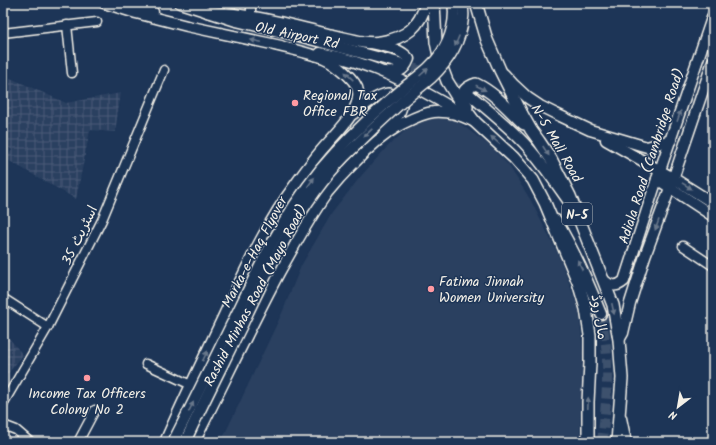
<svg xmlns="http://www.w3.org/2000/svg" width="716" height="445" viewBox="0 0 716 445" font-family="Kalam,'Playpen Sans Arabic',sans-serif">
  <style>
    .built { fill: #2a4060 }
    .industrial { fill: url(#industrial-grid) }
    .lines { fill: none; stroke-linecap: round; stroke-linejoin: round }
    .major-tunnel { stroke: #3d516d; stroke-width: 10; stroke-dasharray: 10 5; stroke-linecap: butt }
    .minor-casing { stroke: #f4f1e8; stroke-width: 11 }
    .major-casing { stroke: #f4f1e8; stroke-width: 13 }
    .highway-casing { stroke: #f4f1e8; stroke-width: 14 }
    .minor { stroke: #1d3557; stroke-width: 8 }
    .major { stroke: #1d3557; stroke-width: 10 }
    .highway { stroke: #1d3557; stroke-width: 11 }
    .major-bridge-casing { stroke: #f4f1e8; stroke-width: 13; stroke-linecap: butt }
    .major-bridge { stroke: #1d3557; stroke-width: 10 }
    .oneway { fill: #68778a }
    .poi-dot { fill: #ff9aa2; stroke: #1d3557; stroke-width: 1.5 }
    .labels { text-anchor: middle; stroke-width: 3; stroke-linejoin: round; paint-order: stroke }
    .shield { fill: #1d3557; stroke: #b4b9bc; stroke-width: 1 }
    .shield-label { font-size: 13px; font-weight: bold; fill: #f4f1e8 }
    .street-label { font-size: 14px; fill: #f4f1e8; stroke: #1d3557 }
    .poi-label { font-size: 14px; fill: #f4f1e8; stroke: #1d3557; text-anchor: start }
  </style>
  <defs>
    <pattern id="industrial-grid" width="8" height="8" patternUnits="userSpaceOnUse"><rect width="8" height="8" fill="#2a4060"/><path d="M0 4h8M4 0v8" fill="none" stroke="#4a5c77"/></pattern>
  </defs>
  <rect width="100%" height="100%" fill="#1d3557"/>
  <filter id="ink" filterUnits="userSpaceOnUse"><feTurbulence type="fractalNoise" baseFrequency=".025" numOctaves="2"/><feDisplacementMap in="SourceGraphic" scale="8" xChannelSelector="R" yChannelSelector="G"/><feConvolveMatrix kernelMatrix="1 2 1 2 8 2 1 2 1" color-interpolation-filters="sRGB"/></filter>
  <g filter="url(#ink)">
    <polygon class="built" points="426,112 450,116 490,146 509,166 530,199 558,254 563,266 579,311 583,353 580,442 221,442 282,313 301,266 332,213 361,176 387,147"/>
    <g class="industrial">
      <polygon points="8,77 66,103 121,93 115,132 90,130 76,199 6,159 12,150 3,143 3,82"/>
      <polygon points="3,331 23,355 5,377 3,376"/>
    </g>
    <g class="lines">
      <g class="major-tunnel">
        <polyline points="399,63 432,75 469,94"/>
        <path d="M 601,314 C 603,329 607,345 607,361 C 608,388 605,415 602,442"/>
      </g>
      <g class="minor-casing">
        <g id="minor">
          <polyline points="251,17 251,3"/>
          <polyline points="67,25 72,73"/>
          <polyline points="3,33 97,22"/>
          <polyline points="683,246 713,266"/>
          <polyline points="3,298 48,327"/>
          <polyline points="146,364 191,385"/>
          <polyline points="3,404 48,327 102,220 164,70"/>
          <polyline points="3,425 16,430 30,442"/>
          <polyline points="78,442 95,410"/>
        </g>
      </g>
      <g class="major-casing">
        <g id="major">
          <polyline points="104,3 136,13 187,26 281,46"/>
          <polyline points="131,3 153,12"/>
          <polyline points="180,3 236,21 295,35 399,63"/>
          <path d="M 372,43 C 386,47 400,48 409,59 C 404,72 398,73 385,72"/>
          <path d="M 320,53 C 370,62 416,86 459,112"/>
          <polyline points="504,74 514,85 528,98 540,106 556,114 590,130 647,147 671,140"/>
          <path d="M 469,94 C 488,110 507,125 524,143 C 541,161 555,182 569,202"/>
          <path d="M 353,114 C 363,107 373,97 385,94 C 389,93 393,94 397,97 C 410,105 392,123 386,131"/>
          <polyline points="606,140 673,178 713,203"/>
          <polyline points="657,179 713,216"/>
          <path d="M 556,220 C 574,250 588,281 601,314"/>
          <path d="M 602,278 C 609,286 616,288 624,281 L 657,179 L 713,15"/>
          <polyline points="619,340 623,333 630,303 645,256 670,188 713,61"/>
          <polyline points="621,418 626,442"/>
          <path d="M 165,442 C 184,398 205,356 225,313 C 246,269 266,224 295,185 C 305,171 315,157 327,144 C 338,131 361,110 358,91 C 357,80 334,62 324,58 C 308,53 291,49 274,45"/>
          <path d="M 194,442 C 223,385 250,327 280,271 C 295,245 309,218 327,193 C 335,183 344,173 353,164 C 368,148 381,136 400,125 C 410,120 422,113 434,112 C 451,111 460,115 475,122"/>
        </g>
      </g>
      <g class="highway-casing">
        <g id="highway">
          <polyline points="434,3 436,42 441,65 447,81 460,102 475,122 514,158 533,180 545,203 578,282 586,309 590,335 590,363 588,402 588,442"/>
          <polyline points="476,3 487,40 500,70 522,114 531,130 539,141 551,159 570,196 613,305 619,340 622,378 617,442"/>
          <path d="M 208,12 C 222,13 236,14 250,17 C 277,21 304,29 330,35 C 347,38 365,45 381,42 C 406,38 420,27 426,3"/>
          <path d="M 467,107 C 466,104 464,101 463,98 C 462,90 470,86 476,84 C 495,93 509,110 524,124"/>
        </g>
      </g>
      <use href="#minor" class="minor"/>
      <use href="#major" class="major"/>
      <use href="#highway" class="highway"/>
      <g class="major-bridge-casing">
        <g id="major-bridge">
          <path d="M 173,442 C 196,397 218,352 240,307 C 266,252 293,198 335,153 C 357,129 382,106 407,85 C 420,75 433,66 442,52 C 451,38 456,19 453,3"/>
          <path d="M 185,442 C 203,403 223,364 242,325 C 270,266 298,205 344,157 C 363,138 383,119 403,101 C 412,93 422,86 431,78 C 448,62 461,41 463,18 C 464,13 463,8 462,3"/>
        </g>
      </g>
      <use href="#major-bridge" class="major-bridge"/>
    </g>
    <defs><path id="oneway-solid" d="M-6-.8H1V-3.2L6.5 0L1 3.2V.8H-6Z"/></defs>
    <g class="oneway">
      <use href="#oneway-solid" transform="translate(256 41) rotate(-168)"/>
      <use href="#oneway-solid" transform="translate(457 41) rotate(112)"/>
      <use href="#oneway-solid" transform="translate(424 72) rotate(-42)"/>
      <use href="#oneway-solid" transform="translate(349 76) rotate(-136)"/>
      <use href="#oneway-solid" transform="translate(481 88) rotate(27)"/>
      <use href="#oneway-solid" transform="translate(679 116) rotate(-71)"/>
      <use href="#oneway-solid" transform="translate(368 133) rotate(136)"/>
      <use href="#oneway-solid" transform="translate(495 140) rotate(-138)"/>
      <use href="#oneway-solid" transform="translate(546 151) rotate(57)"/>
      <use href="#oneway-solid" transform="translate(311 182) rotate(-54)"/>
      <use href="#oneway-solid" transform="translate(687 186) rotate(32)"/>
      <use href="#oneway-solid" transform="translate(657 225) rotate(110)"/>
      <use href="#oneway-solid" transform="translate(580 265) rotate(-116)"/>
      <use href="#oneway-solid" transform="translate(613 309) rotate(78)"/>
      <use href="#oneway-solid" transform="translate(205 356) rotate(-64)"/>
      <use href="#oneway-solid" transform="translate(588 403) rotate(-88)"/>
      <use href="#oneway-solid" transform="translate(191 407) rotate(-64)"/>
    </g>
  </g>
  <g class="poi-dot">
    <circle cx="295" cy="103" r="4"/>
    <circle cx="431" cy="289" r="4"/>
    <circle cx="87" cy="378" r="4"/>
  </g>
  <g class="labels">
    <rect class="shield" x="562" y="203" width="30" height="22" rx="3"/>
    <g class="shield-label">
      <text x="577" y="219">N-5</text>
    </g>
    <g class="street-label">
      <text transform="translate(297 35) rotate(12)" y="5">Old Airport Rd</text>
      <text transform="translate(557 143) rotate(60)" y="5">N-5 Mall Road</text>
      <text transform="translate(651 156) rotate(-72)" y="5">Adiala Road (Cambridge Road)</text>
      <text transform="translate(79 235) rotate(-64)" y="5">اسٹریٹ 35</text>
      <text transform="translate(254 252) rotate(-62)" y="5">Marka-e-Haq Flyover</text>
      <text transform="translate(255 295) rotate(-62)" y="5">Rashid Minhas Road (Mayo Road)</text>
      <text transform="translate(600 317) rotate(81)" y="5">مال روڈ</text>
    </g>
    <g class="poi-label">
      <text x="303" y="100">Regional Tax<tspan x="303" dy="16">Office FBR</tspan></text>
      <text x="439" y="286">Fatima Jinnah<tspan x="439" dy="16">Women University</tspan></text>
      <text x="87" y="398" text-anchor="middle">Income Tax Officers<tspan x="87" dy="16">Colony No 2</tspan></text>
    </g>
  </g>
  <rect width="716" height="445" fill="none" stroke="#1d3557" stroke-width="16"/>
  <rect x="8" y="8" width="700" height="429" fill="none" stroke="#f4f1e8" stroke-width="1.5" filter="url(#ink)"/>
  <g transform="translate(678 407) rotate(211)" stroke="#1d3557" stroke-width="3" paint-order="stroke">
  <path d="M0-3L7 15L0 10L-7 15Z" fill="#f4f1e8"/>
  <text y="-6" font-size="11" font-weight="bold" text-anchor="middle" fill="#f4f1e8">N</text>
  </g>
</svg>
